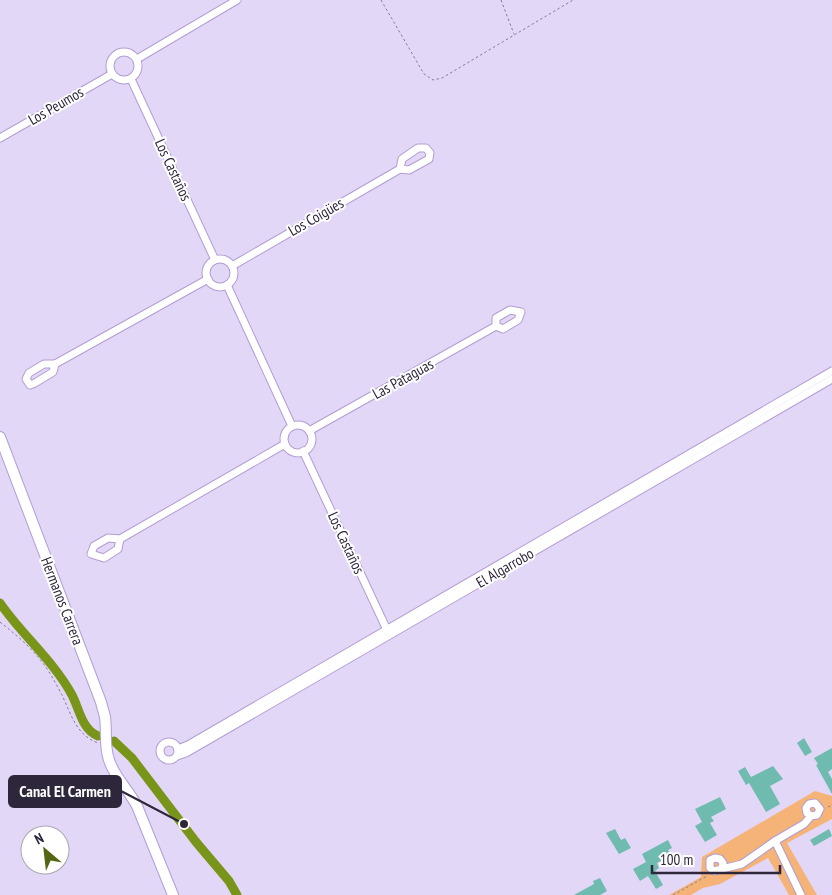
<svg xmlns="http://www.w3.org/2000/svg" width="832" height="895" viewBox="0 0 832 895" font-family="'PT Sans Narrow',sans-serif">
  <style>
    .green { fill: #f5b377 }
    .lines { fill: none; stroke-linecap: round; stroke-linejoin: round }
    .canal { stroke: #799519; stroke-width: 9 }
    .building { fill: #6fbbaf }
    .street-casing { stroke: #b29dd2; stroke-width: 9 }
    .secondary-casing { stroke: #b29dd2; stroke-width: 12 }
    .path { stroke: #857b96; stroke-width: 1; stroke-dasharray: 2.5 2.5; stroke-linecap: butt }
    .street { stroke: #fff; stroke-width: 7 }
    .secondary { stroke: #fff; stroke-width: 10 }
    .labels { text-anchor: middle; stroke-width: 4; stroke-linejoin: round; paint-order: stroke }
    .street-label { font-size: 15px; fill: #2e263b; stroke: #fff }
    .leader { fill: none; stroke: #2e263b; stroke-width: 2 }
    .callout-dot { fill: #2e263b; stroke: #fff; stroke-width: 2 }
    .callout { fill: #2e263b; stroke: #2e263b; stroke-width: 2 }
    .callout-label { font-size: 16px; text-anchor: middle; font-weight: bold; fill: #fff }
  </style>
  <rect width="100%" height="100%" fill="#e3d7f8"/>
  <polygon class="green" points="815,791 832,796 832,819 787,843 817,895 789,895 768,858 720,884 703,888 691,895 669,895 701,877 702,857"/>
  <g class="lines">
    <g class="canal">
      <path d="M 0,603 C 22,635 53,660 72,695 C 79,708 82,730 98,736"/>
      <polyline points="114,741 132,758 196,842 229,881 237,895"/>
    </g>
  </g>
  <g class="building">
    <polygon points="804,738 812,752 805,756 797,743"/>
    <polygon points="832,748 832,769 828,772 832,779 832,794 816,765 818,764 814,758"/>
    <polygon points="773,766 783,779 770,786 780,804 766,812 749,783 746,785 738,771 745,767 751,777"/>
    <polygon points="720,797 726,809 711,817 714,821 710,823 717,835 705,842 695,826 702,822 695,809"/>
    <polygon points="615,829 621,840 625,838 631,848 619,854 606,833"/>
    <polygon points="829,829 832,836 814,846 810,840"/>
    <polygon points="668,840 672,848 668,850 671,855 657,863 659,868 655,871 663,885 656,889 648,876 640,881 633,869 646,862 642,854"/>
    <polygon points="600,878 607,891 600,895 574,895 594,884 593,881"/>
  </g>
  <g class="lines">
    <g class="street-casing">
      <g id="street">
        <circle cx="124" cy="66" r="14"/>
        <polyline points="137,59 237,0"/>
        <polyline points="131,79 215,260"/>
        <polyline points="0,138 112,74"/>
        <polygon points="418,148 426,148 430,153 429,159 409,170 400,169 402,159"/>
        <circle cx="220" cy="273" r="14"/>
        <polyline points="232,266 400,169"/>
        <polyline points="227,285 292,426"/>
        <polygon points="510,310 521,312 518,320 503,329 496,326 496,318"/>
        <polygon points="44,364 55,364 53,372 35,383 30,385 26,379 29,373"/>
        <polyline points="55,364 208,279"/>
        <circle cx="298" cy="439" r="14"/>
        <polyline points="309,431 496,326"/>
        <polyline points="303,451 388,632"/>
        <polygon points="108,538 120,539 118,549 104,558 91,554 94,546"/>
        <polyline points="120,539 285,444"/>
        <circle cx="169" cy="751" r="9"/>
        <polyline points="178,749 188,745 832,371"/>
        <polyline points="177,756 186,753 832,379"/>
        <polyline points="775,841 801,895"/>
        <polyline points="722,868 723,863 720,859 715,858 710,860 710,868 714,871 742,864 775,841 804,824 811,816 817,815 820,809 815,803 809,804 806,808 807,813 811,816"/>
      </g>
    </g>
    <g class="secondary-casing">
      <path id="secondary" d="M 0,437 L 101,702 C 102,707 104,712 105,717 C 107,732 104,746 109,760 C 114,777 129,790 137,806 L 173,895"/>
    </g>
    <g class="path">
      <polyline points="381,0 424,74 433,80 442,78 573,0"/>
      <polyline points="501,0 514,34"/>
      <path d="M 0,622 C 15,634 30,646 42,662 C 50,672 56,684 62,695 C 71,714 76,735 98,743"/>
      <polyline points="828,807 832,805"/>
      <polyline points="673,895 707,876"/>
    </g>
    <use href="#street" class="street"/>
    <use href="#secondary" class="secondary"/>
  </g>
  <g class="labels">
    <g class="street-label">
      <text transform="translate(56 106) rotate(-30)" y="5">Los Peumos</text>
      <text transform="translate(173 170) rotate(65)" y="5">Los Castaños</text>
      <text transform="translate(316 217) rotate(-30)" y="5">Los Coigües</text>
      <text transform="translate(403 379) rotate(-29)" y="5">Las Pataguas</text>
      <text transform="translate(346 543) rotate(65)" y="5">Los Castaños</text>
      <text transform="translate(505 568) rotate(-30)" y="5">El Algarrobo</text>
      <text transform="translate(62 601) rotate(69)" y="5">Hermanos Carrera</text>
    </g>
  </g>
  <path class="leader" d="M184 824L121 791"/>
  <circle class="callout-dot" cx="184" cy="824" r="5"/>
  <rect class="callout" x="9" y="776" width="112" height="31" rx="5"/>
  <g class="callout-label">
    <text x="65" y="797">Canal El Carmen</text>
  </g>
  <g transform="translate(45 850) rotate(332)"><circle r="24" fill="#ffffff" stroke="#aba8b1"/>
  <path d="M0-4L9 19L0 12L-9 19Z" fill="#536612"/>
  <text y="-8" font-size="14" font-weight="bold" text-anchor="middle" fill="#2e263b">N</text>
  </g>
  <path d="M652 865v8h128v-8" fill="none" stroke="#2e263b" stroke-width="2.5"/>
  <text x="660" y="865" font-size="15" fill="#2e263b" stroke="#ffffff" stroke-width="4" paint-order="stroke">100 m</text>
</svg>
